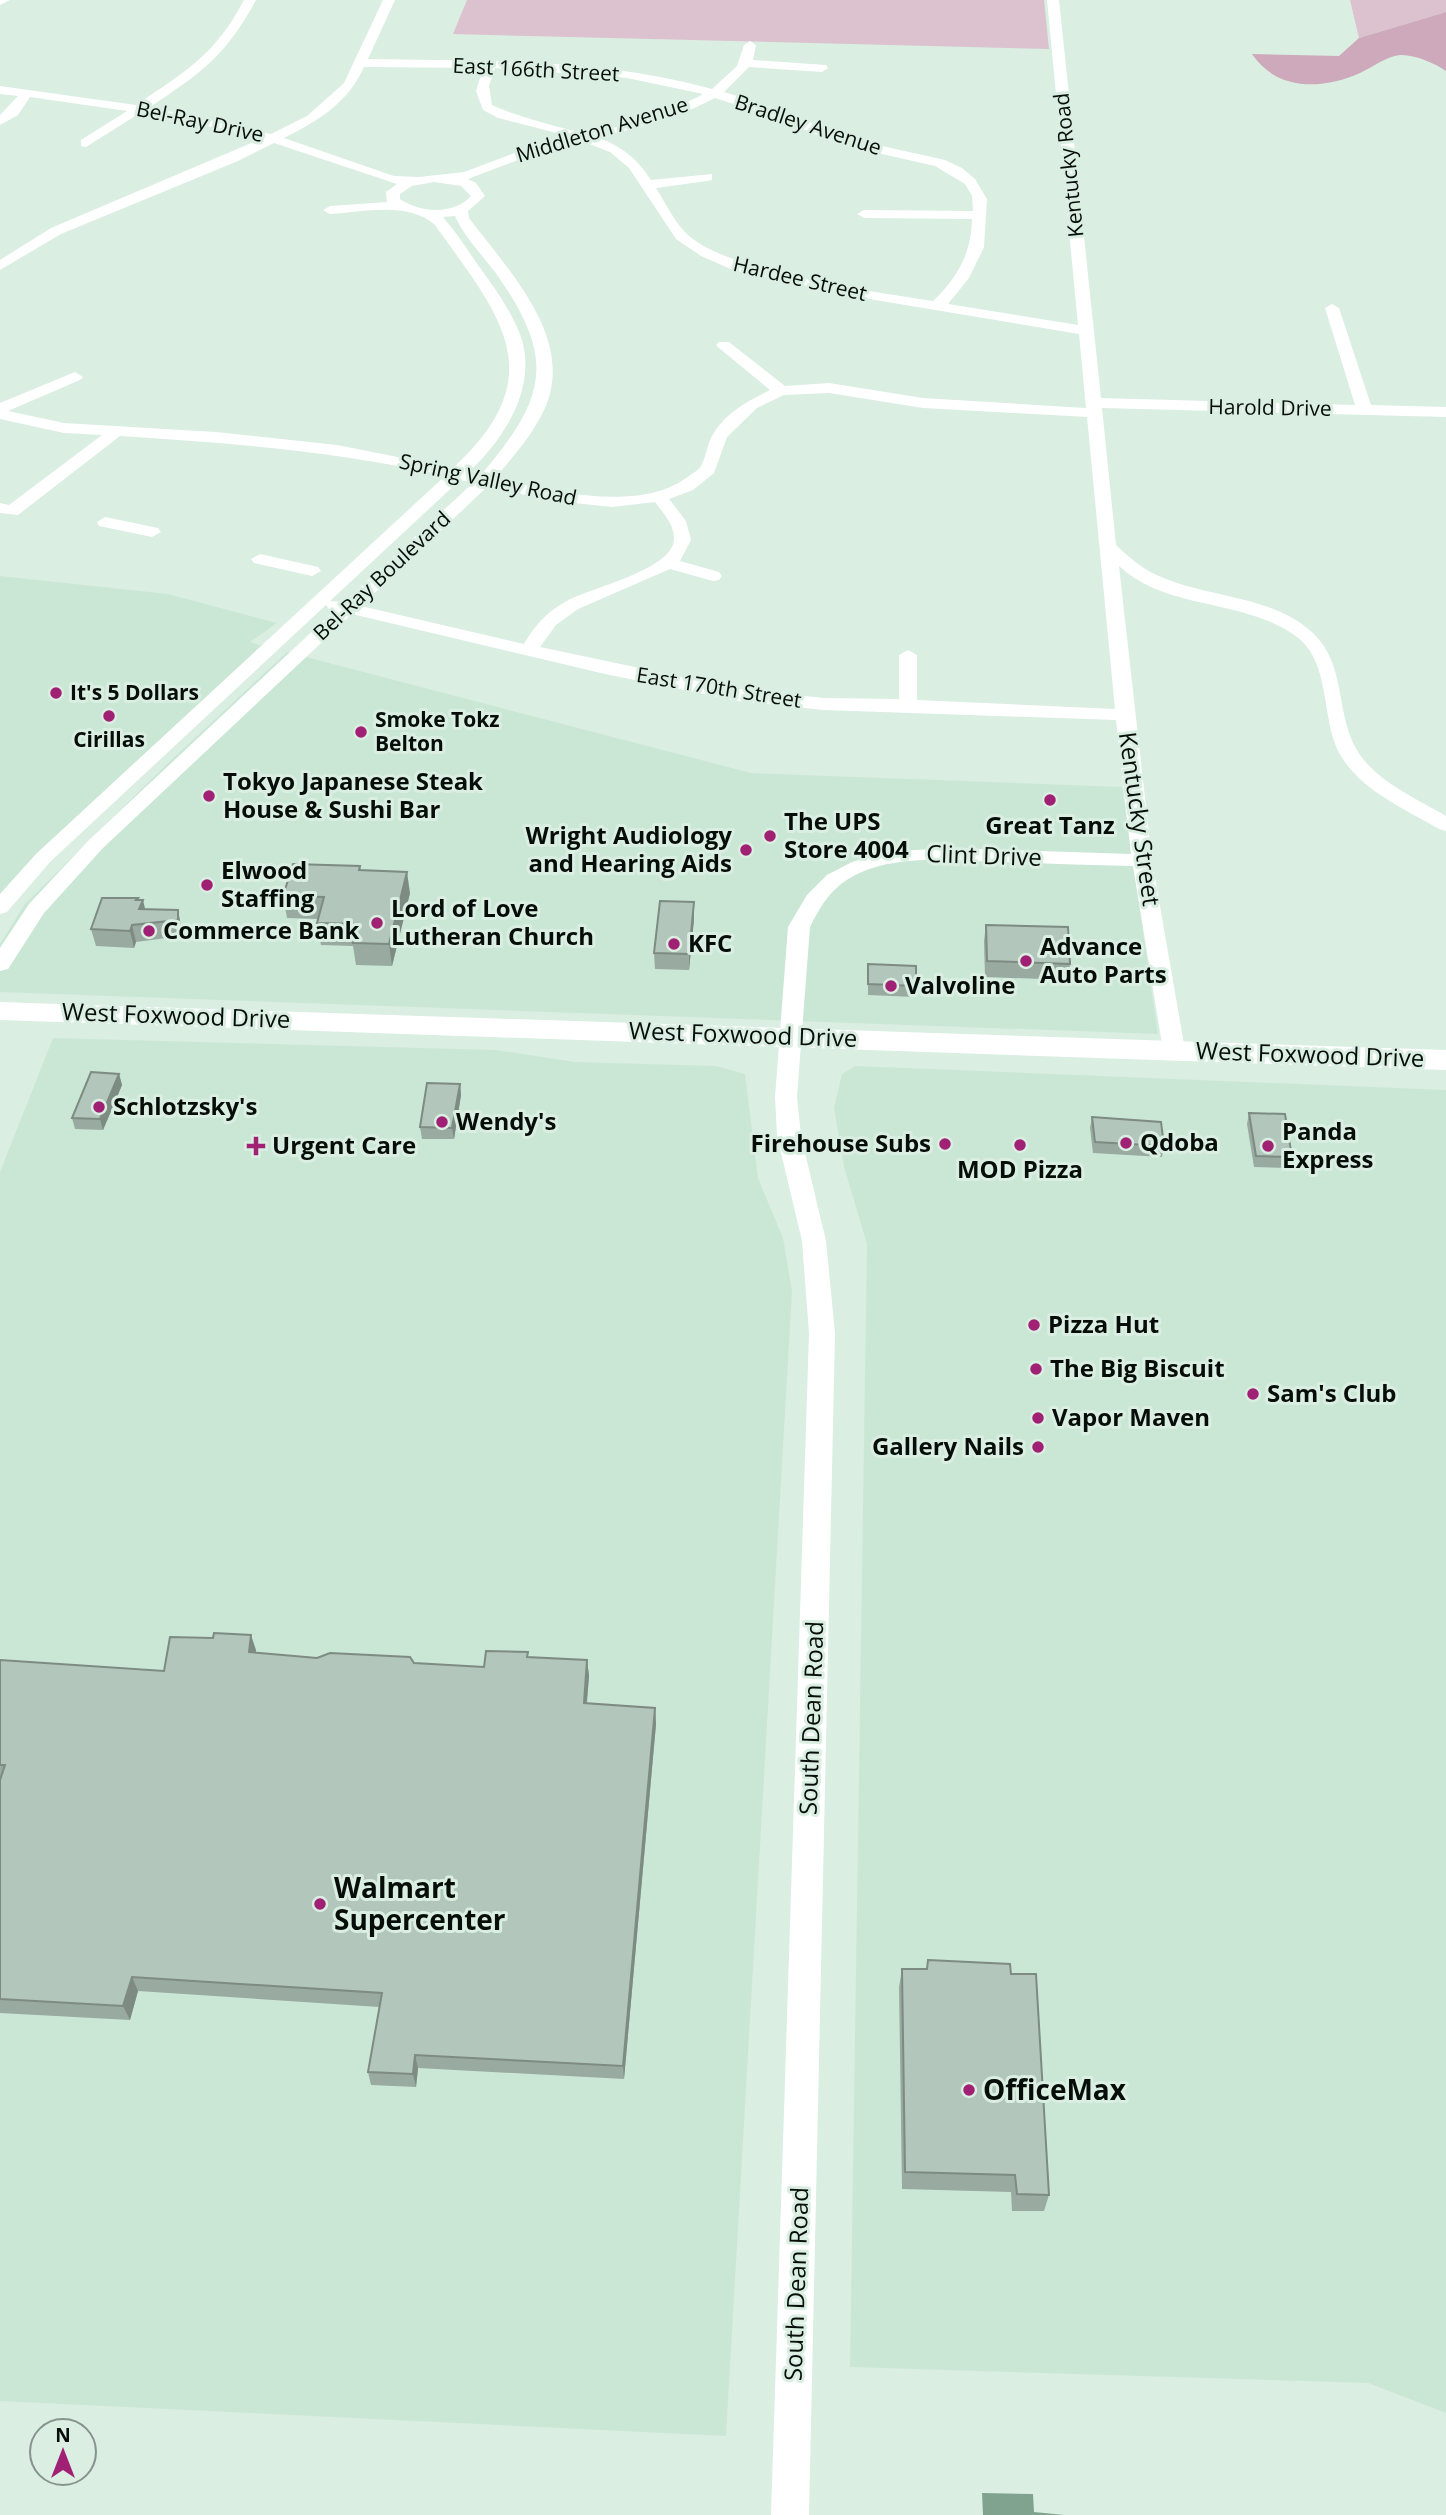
<svg xmlns="http://www.w3.org/2000/svg" width="1446" height="2515" viewBox="0 0 1446 2515" font-family="'Open Sans',sans-serif">
  <style>
    .built { fill: #cae7d6 }
    .green { fill: #dbc2ce }
    .forest { fill: #cda9bb }
    .water { fill: #80a38f }
    .lines { fill: none; stroke-linecap: round; stroke-linejoin: round }
    .minor { fill: #fff; fill-rule: evenodd }
    .major { fill: #fff; fill-rule: evenodd }
    .wall { fill: #99aaa1 }
    .shaded-wall { fill: #7d8b83 }
    .building { fill: #b2c6bb; stroke: #7d8b83; stroke-width: 2 }
    .poi-dot { fill: #a02073; stroke: #daeee2; stroke-width: 2.5 }
    .labels { text-anchor: middle; stroke-width: 6; stroke-linejoin: round; paint-order: stroke }
    .far-street-label { font-size: 21px; fill: #070e0a; stroke: #daeee2 }
    .far-poi-label { font-size: 21px; font-weight: bold; fill: #070e0a; stroke: #daeee2; text-anchor: start }
    .poi-label { font-size: 24px; font-weight: bold; fill: #070e0a; stroke: #daeee2; text-anchor: start }
    .street-label { font-size: 24px; fill: #070e0a; stroke: #daeee2 }
    .near-poi-label { font-size: 28px; font-weight: bold; fill: #070e0a; stroke: #daeee2; text-anchor: start }
  </style>
  <rect width="100%" height="100%" fill="#daeee2"/>
  <g class="built">
    <polygon points="0,576 168,594 277,623 250,642 266,647 0,900"/>
    <polygon points="287,652 751,773 1122,787 1158,1034 0,992 0,944 25,904 166,765"/>
    <polygon points="53,1038 496,1050 575,1062 716,1066 745,1074 758,1178 783,1238 792,1291 726,2436 0,2401 0,1172"/>
    <polygon points="855,1066 1446,1090 1446,2413 1368,2383 850,2367 867,1244 844,1167 834,1108 842,1074"/>
  </g>
  <g class="green">
    <polygon points="467,0 1044,0 1049,49 453,34"/>
    <polygon points="1350,0 1446,0 1446,12 1359,38"/>
  </g>
  <path class="forest" d="M 1446,12 L 1446,71 C 1435,63 1413,54 1400,55 C 1385,57 1373,67 1360,73 C 1322,90 1277,91 1252,54 L 1339,56 L 1359,38 Z"/>
  <polygon class="water" points="982,2493 1033,2494 1034,2512 1064,2515 983,2515"/>
  <g class="lines">
    <g class="minor">
      <polygon points="0,0 10,0 0,5"/>
      <path d="M 244,0 L 256,0 C 226,56 201,73 150,107 L 271,134 L 307,116 L 344,83 L 383,0 L 395,0 L 368,59 C 483,61 599,58 712,89 L 737,66 L 744,45 L 750,41 L 756,45 L 753,60 L 826,65 L 828,68 L 822,72 L 749,67 L 724,92 L 778,109 L 851,139 L 945,160 L 962,168 L 975,179 L 987,199 L 984,247 L 969,278 L 948,304 L 1078,325 L 1047,0 L 1059,0 L 1101,398 L 1355,405 L 1325,308 L 1332,304 L 1339,308 L 1371,405 L 1446,407 L 1446,417 L 1102,408 L 1116,545 C 1129,557 1142,569 1159,576 C 1207,598 1273,595 1313,633 C 1348,666 1334,717 1360,755 C 1380,783 1417,799 1446,816 L 1446,831 L 1439,829 C 1405,809 1362,791 1341,756 C 1320,720 1332,664 1297,637 C 1245,598 1167,611 1119,566 L 1152,860 L 1185,1050 L 1182,1055 L 1174,1057 L 1166,1055 L 1163,1050 L 1133,866 C 1090,865 1047,864 1004,862 C 952,861 885,851 841,884 C 826,896 818,911 810,927 L 797,1097 L 801,1136 L 826,1241 L 835,1333 L 809,2515 L 771,2515 L 809,1333 L 802,1241 L 777,1136 L 775,1097 L 788,927 L 807,895 L 827,875 L 852,862 L 886,852 L 945,848 L 1131,854 L 1116,720 L 824,710 L 739,701 L 605,674 L 352,614 L 103,848 L 44,913 L 8,969 L 0,971 L 0,948 L 29,904 L 89,840 L 335,610 L 329,609 L 326,605 L 50,862 L 7,912 L 0,914 L 0,894 L 36,854 L 445,476 C 338,451 229,443 120,436 L 18,515 L 0,513 L 0,503 L 9,505 L 102,435 L 64,433 L 0,419 L 0,403 L 75,372 L 83,377 L 80,380 L 8,411 L 64,423 L 216,432 L 337,445 L 453,468 C 555,374 499,315 435,225 C 409,201 363,212 330,214 L 323,210 L 330,206 L 387,202 L 386,192 L 397,184 L 274,143 L 238,161 L 61,234 L 0,270 L 0,260 L 51,228 L 261,139 L 182,120 L 140,113 L 86,147 L 81,146 L 81,140 L 127,111 L 30,97 L 18,115 L 0,125 L 0,115 L 18,96 L 0,94 L 0,86 L 136,105 C 186,71 215,55 244,0 ZM 364,67 L 483,68 L 476,91 L 483,110 L 498,118 L 572,137 L 517,152 L 464,172 L 419,177 L 394,176 L 284,138 C 318,121 348,103 364,67 ZM 495,68 L 627,78 L 703,94 C 686,105 603,135 585,133 C 562,129 513,115 492,105 L 489,86 ZM 715,98 L 768,115 L 842,145 L 935,166 L 965,184 L 972,196 L 973,211 L 864,210 L 857,214 L 864,218 L 972,219 C 971,254 958,277 933,301 C 876,292 724,272 686,233 C 674,221 665,202 656,188 L 707,181 L 712,180 L 712,174 L 651,180 C 637,159 623,147 599,138 L 678,116 ZM 584,142 L 610,152 L 629,168 L 676,239 L 701,256 L 733,270 L 875,300 L 1079,334 L 1086,408 L 923,398 L 829,383 L 785,386 L 729,342 L 719,342 L 716,345 L 719,348 L 770,390 C 748,401 725,413 712,436 C 707,445 706,457 701,466 C 699,470 693,473 689,476 C 640,514 550,491 495,478 C 514,456 533,434 545,408 C 576,338 507,269 469,218 L 468,211 L 485,196 L 476,183 L 468,179 L 526,157 ZM 434,182 L 461,186 L 471,196 C 454,215 420,213 400,199 L 400,194 L 412,186 ZM 455,216 C 463,235 482,255 495,272 C 557,359 547,397 481,475 L 469,472 C 505,438 539,385 520,334 C 510,309 494,287 478,265 C 467,249 456,232 443,217 ZM 829,393 L 923,408 L 1087,417 L 1115,709 L 917,700 L 917,655 L 908,650 L 899,655 L 899,699 L 824,698 L 739,689 L 540,647 L 556,625 L 578,609 L 670,569 L 713,581 L 719,580 L 722,576 L 719,572 L 680,561 L 691,540 L 686,521 L 669,499 L 693,490 L 714,473 L 727,437 L 757,408 L 784,395 ZM 460,480 L 473,483 L 344,602 L 330,601 ZM 488,486 L 546,500 L 612,507 L 655,502 C 663,513 675,525 674,540 C 671,571 588,588 565,602 C 547,612 534,626 524,644 L 361,606 Z"/>
      <polygon points="105,517 158,528 161,532 152,537 99,526 97,522"/>
      <polygon points="260,554 318,567 321,571 312,576 254,563 251,559"/>
    </g>
    <polygon class="major" points="0,1002 1446,1050 1446,1070 0,1020"/>
  </g>
  <g class="wall">
    <polygon points="360,866 361,870 410,893 392,966 356,965 353,946 321,945 317,923 318,919 287,918 283,896"/>
    <polygon points="138,898 145,909 178,910 181,927 182,936 136,942 134,948 96,946 91,929"/>
    <polygon points="694,919 689,970 655,969 654,953"/>
    <polygon points="986,925 1070,964 1068,980 985,977 984,941"/>
    <polygon points="868,964 916,986 915,997 868,995"/>
    <polygon points="119,1074 122,1085 103,1130 75,1129 72,1118"/>
    <polygon points="460,1084 461,1095 454,1139 422,1139 420,1127"/>
    <polygon points="1249,1113 1292,1157 1289,1168 1254,1167 1247,1124"/>
    <polygon points="1092,1117 1164,1146 1162,1157 1093,1153 1090,1128"/>
    <polygon points="256,1650 255,1653 317,1658 484,1667 528,1657 587,1660 589,1676 587,1704 655,1708 656,1724 624,2079 418,2068 416,2087 371,2085 368,2072 379,2007 138,1991 130,2020 0,2013 0,1660 164,1671"/>
    <polygon points="902,1969 1011,1974 1049,2195 1044,2211 1012,2211 1011,2192 902,2189 899,1987"/>
  </g>
  <g class="shaded-wall">
    <polygon points="407,872 410,893 392,966 389,944"/>
    <polygon points="138,898 140,907 143,900 147,917 143,924 136,900"/>
    <polygon points="694,902 694,919 689,970 689,954"/>
    <polygon points="178,910 181,927 182,936 178,920"/>
    <polygon points="132,925 136,942 134,948 130,931"/>
    <polygon points="119,1074 122,1085 103,1130 100,1119"/>
    <polygon points="460,1084 461,1095 454,1139 452,1128"/>
    <polygon points="251,1635 256,1650 254,1668 249,1652"/>
    <polygon points="587,1660 589,1676 585,1719 584,1703"/>
    <polygon points="655,1708 656,1724 624,2079 623,2066"/>
    <polygon points="132,1977 138,1991 130,2020 123,2006"/>
    <polygon points="415,2055 418,2068 416,2087 413,2074"/>
  </g>
  <g class="building">
    <polygon points="293,864 360,866 359,870 407,872 389,944 353,943 358,924 317,923 324,897 283,896"/>
    <polygon points="102,898 138,898 136,900 143,900 139,909 178,910 178,920 132,925 130,931 91,929"/>
    <polygon points="660,901 694,902 689,954 654,953"/>
    <polygon points="986,925 1068,927 1070,964 987,961"/>
    <polygon points="868,964 916,966 916,986 868,984"/>
    <polygon points="91,1072 119,1074 100,1119 72,1118"/>
    <polygon points="427,1083 460,1084 452,1128 420,1127"/>
    <polygon points="1249,1113 1285,1114 1292,1157 1256,1156"/>
    <polygon points="1092,1117 1161,1122 1164,1146 1095,1142"/>
    <polygon points="214,1633 251,1635 249,1652 317,1658 330,1653 410,1657 414,1663 484,1667 486,1651 528,1652 527,1657 587,1660 584,1703 655,1708 623,2066 415,2055 413,2074 368,2072 382,1993 132,1977 123,2006 0,1999 0,1780 5,1765 0,1765 0,1660 164,1671 170,1637 213,1638"/>
    <polygon points="928,1960 1010,1964 1011,1974 1036,1974 1049,2195 1017,2194 1015,2175 905,2172 902,1969 927,1969"/>
  </g>
  <g class="poi-dot">
    <circle cx="56" cy="693" r="7"/>
    <circle cx="109" cy="716" r="7"/>
    <circle cx="361" cy="732" r="7"/>
    <circle cx="209" cy="796" r="7"/>
    <circle cx="1050" cy="800" r="7"/>
    <circle cx="770" cy="836" r="7"/>
    <circle cx="746" cy="850" r="7"/>
    <circle cx="207" cy="885" r="7"/>
    <circle cx="377" cy="923" r="7"/>
    <circle cx="149" cy="931" r="7"/>
    <circle cx="674" cy="944" r="7"/>
    <circle cx="1026" cy="961" r="7"/>
    <circle cx="891" cy="986" r="7"/>
    <circle cx="99" cy="1107" r="7"/>
    <circle cx="442" cy="1122" r="7"/>
    <circle cx="1126" cy="1143" r="7"/>
    <circle cx="945" cy="1144" r="7"/>
    <circle cx="1020" cy="1145" r="7"/>
    <path d="M252.5 1135.5h7v7h7v7h-7v7h-7v-7h-7v-7h7z"/>
    <circle cx="1268" cy="1146" r="7"/>
    <circle cx="1034" cy="1325" r="7"/>
    <circle cx="1036" cy="1369" r="7"/>
    <circle cx="1253" cy="1394" r="7"/>
    <circle cx="1038" cy="1418" r="7"/>
    <circle cx="1038" cy="1447" r="7"/>
    <circle cx="320" cy="1904" r="7"/>
    <circle cx="969" cy="2090" r="7"/>
  </g>
  <g class="labels">
    <g class="far-street-label">
      <text transform="translate(536 70) rotate(3)" y="7">East 166th Street</text>
      <text transform="translate(200 122) rotate(12)" y="7">Bel-Ray Drive</text>
      <text transform="translate(808 125) rotate(18)" y="7">Bradley Avenue</text>
      <text transform="translate(602 130) rotate(-17)" y="7">Middleton Avenue</text>
      <text transform="translate(1069 165) rotate(-96)" y="7">Kentucky Road</text>
      <text transform="translate(800 279) rotate(13)" y="7">Hardee Street</text>
      <text transform="translate(1270 408) rotate(1)" y="7">Harold Drive</text>
      <text transform="translate(488 480) rotate(12)" y="7">Spring Valley Road</text>
      <text transform="translate(382 576) rotate(-43)" y="7">Bel-Ray Boulevard</text>
      <text transform="translate(719 688) rotate(9)" y="7">East 170th Street</text>
    </g>
    <g class="far-poi-label">
      <text x="70" y="700">It's 5 Dollars</text>
      <text x="375" y="727">Smoke Tokz<tspan x="375" dy="24">Belton</tspan></text>
      <text x="109" y="747" text-anchor="middle">Cirillas</text>
    </g>
    <g class="poi-label">
      <text x="223" y="790">Tokyo Japanese Steak<tspan x="223" dy="28">House &amp; Sushi Bar</tspan></text>
      <text x="784" y="830">The UPS<tspan x="784" dy="28">Store 4004</tspan></text>
      <text x="1050" y="834" text-anchor="middle">Great Tanz</text>
      <text x="732" y="844" text-anchor="end">Wright Audiology<tspan x="732" dy="28">and Hearing Aids</tspan></text>
      <text x="221" y="879">Elwood<tspan x="221" dy="28">Staffing</tspan></text>
      <text x="391" y="917">Lord of Love<tspan x="391" dy="28">Lutheran Church</tspan></text>
      <text x="163" y="939">Commerce Bank</text>
      <text x="688" y="952">KFC</text>
      <text x="1040" y="955">Advance<tspan x="1040" dy="28">Auto Parts</tspan></text>
      <text x="905" y="994">Valvoline</text>
      <text x="113" y="1115">Schlotzsky's</text>
      <text x="456" y="1130">Wendy's</text>
      <text x="1282" y="1140">Panda<tspan x="1282" dy="28">Express</tspan></text>
      <text x="1140" y="1151">Qdoba</text>
      <text x="931" y="1152" text-anchor="end">Firehouse Subs</text>
      <text x="272" y="1154">Urgent Care</text>
      <text x="1020" y="1178" text-anchor="middle">MOD Pizza</text>
      <text x="1048" y="1333">Pizza Hut</text>
      <text x="1050" y="1377">The Big Biscuit</text>
      <text x="1267" y="1402">Sam's Club</text>
      <text x="1052" y="1426">Vapor Maven</text>
      <text x="1024" y="1455" text-anchor="end">Gallery Nails</text>
    </g>
    <g class="street-label">
      <text transform="translate(1139 819) rotate(82)" y="8">Kentucky Street</text>
      <text transform="translate(984 856) rotate(2)" y="8">Clint Drive</text>
      <text transform="translate(176 1016) rotate(2)" y="8">West Foxwood Drive</text>
      <text transform="translate(743 1035) rotate(2)" y="8">West Foxwood Drive</text>
      <text transform="translate(1310 1055) rotate(2)" y="8">West Foxwood Drive</text>
      <text transform="translate(812 1718) rotate(-88)" y="8">South Dean Road</text>
      <text transform="translate(797 2284) rotate(-88)" y="8">South Dean Road</text>
    </g>
    <g class="near-poi-label">
      <text x="334" y="1898">Walmart<tspan x="334" dy="32">Supercenter</tspan></text>
      <text x="983" y="2100">OfficeMax</text>
    </g>
  </g>
  <g transform="translate(63 2452)"><circle r="33" fill="#daeee2" stroke="#86948c" stroke-width="2"/>
  <path d="M0-5L12 26L0 18L-12 26Z" fill="#a02073"/>
  <text y="-10" font-size="19" font-weight="bold" text-anchor="middle" fill="#070e0a">N</text>
  </g>
</svg>
